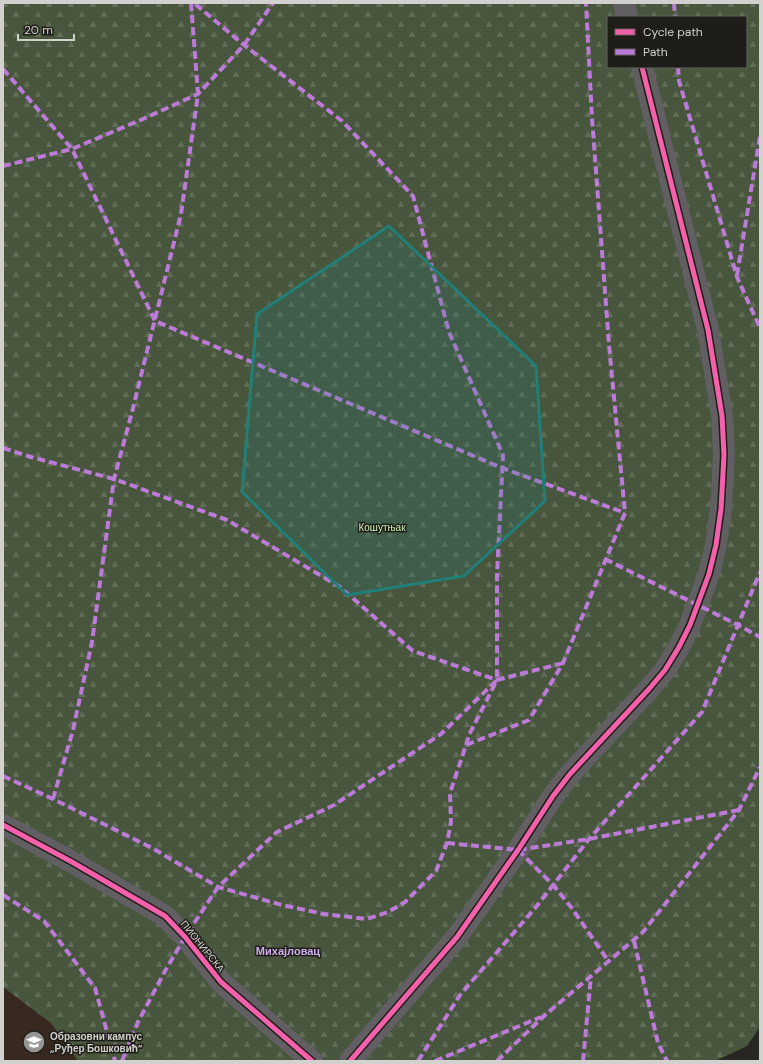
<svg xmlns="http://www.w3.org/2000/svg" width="763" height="1064" viewBox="0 0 763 1064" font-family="'DM Sans',sans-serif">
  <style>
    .education { fill: #37291f }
    .forest { fill: url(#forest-firs); fill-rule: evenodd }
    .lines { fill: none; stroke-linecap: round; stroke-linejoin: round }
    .minor { stroke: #615f62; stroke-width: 22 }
    .quiet { stroke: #bd7bd9; stroke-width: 4; stroke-dasharray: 8 4; stroke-linecap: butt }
    .cycleway-casing { stroke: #1e1d18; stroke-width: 8 }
    .cycleway { stroke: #f560ab; stroke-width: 5 }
    .marked { fill: #227f78; fill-opacity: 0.2; stroke: #227f78; stroke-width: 3; stroke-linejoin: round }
    .labels { text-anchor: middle; stroke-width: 3; stroke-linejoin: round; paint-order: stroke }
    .park-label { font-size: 10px; fill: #ccedb5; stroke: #1e1d18 }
    .street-label { font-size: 10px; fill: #d2d1ce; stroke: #1e1d18 }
    .poi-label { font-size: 10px; font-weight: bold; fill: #d2d1ce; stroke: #1e1d18; text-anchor: start }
    .neighbourhood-label { font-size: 11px; font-weight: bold; fill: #d1adf0; stroke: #1e1d18 }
  </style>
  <defs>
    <pattern id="forest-firs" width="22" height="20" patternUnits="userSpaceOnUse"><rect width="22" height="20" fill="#47563c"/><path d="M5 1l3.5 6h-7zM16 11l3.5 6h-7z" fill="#616d57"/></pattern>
  </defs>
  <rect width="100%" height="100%" fill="#272622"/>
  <polygon class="education" points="3,987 51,1023 78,1061 3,1061"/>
  <path class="forest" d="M 3,3 L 760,3 L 760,1027 L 747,1046 L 715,1061 L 78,1061 L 51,1023 L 3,987 ZM 608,17 L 746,17 L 746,67 L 608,67 Z"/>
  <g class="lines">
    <g class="minor">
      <polyline points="624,3 627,17"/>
      <polyline points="3,825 72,862 165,916 185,937 221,982 312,1061"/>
      <polyline points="350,1061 457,937 518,850 553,796 570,774 649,689 665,670 679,647 690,625 709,574 716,545 721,509 724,455 722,416 708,330 642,67"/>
    </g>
    <g class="quiet">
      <polyline points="674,3 675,17"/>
      <polyline points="678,67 679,81 737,277 760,328"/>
      <polyline points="3,69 72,149 155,321 502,468 625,513"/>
      <polyline points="3,166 72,149 143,119 198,94 244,45 273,3"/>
      <polyline points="737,275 760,136"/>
      <polyline points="3,448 31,457 114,479 227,520 340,587 413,651 497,680"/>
      <polyline points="605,559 738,625 760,637"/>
      <polyline points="466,745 469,735 497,680 563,663"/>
      <polyline points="3,776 53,799 152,848 218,887 282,905 324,914 367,919 388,912 405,902 436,871 447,843 451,822 450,793 466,745 529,720 563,663 625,513 609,345 592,118 586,3"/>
      <polyline points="53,799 73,730 92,642 114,479 132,412 181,214 198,94 191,3"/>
      <polyline points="447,843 518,850 589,839 739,810"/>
      <polyline points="518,850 553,885 571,907 609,962"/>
      <polyline points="3,895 44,921 95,988 115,1061"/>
      <polyline points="634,941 658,1043 667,1061"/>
      <polyline points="122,1061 138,1022 165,971 185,937 218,887 277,832 334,805 441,734 497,680 497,575 503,455 449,332 413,196 342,121 244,45 194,3"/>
      <polyline points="418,1061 460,995 536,907 589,839 702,712 760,572"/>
      <polyline points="435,1061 541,1017"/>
      <polyline points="497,1061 545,1015 643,932 739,810 760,767"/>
      <polyline points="583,1061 591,976"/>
    </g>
    <g class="cycleway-casing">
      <g id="cycleway">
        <polyline points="3,825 72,862 165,916 185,937 221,982 312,1061"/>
        <polyline points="350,1061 457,937 518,850 553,796 570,774 649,689 665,670 679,647 690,625 709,574 716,545 721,509 724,455 722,416 708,330 642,67"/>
      </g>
    </g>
    <use href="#cycleway" class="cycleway"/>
  </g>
  <path class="marked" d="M 389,226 L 536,366 L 545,501 L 464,576 L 347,595 L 242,492 L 257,314 Z"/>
  <defs>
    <g id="school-disc" transform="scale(1.15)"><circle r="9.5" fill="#969592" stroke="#1e1d18"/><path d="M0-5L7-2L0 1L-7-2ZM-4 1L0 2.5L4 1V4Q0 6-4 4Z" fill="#fff"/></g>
  </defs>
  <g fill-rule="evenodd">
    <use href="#school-disc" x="34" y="1042"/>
  </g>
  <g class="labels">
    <g class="park-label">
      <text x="382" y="531">Кошутњак</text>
    </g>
    <g class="street-label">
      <text transform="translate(203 946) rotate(51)" y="4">ПИОНИРСКА</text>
    </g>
    <g class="poi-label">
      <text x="50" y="1040">Образовни кампус<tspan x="50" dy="12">„Руђер Бошковић”</tspan></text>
    </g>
    <g class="neighbourhood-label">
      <text x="288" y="955">Михајловац</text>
    </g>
  </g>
  <rect width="763" height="1064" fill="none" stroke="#d2d1ce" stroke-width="8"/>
  <rect x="607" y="16" width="140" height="52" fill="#1e1d18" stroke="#666561"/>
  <rect x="615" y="29" width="20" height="6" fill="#f560ab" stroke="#666561"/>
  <text x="643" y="36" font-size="12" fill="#d2d1ce">Cycle path</text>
  <rect x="615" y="49" width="20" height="6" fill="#bd7bd9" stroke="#666561"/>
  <text x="643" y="56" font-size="12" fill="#d2d1ce">Path</text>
  <path d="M18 34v6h56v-6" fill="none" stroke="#d2d1ce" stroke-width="2"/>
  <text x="24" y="34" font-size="12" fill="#d2d1ce" stroke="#1e1d18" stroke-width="3" paint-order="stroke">20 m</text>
</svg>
